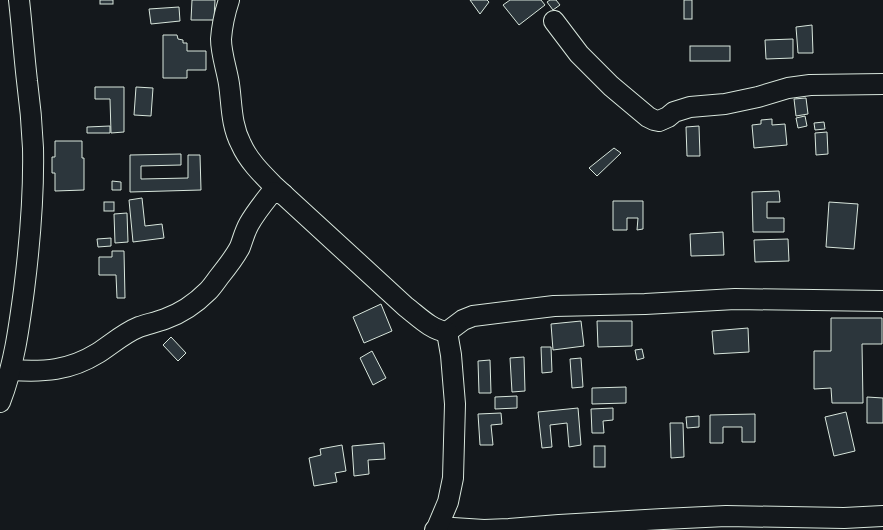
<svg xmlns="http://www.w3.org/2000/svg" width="883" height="530" viewBox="0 0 883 530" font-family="'Alegreya Sans',sans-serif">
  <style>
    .building { fill: #2c363c; stroke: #d8e6dc }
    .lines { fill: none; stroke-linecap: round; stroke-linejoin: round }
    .minor-casing { stroke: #d8e6dc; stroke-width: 22 }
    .minor { stroke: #14181c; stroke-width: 20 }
  </style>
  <rect width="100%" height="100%" fill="#14181c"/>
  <g class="building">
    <rect x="100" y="0" width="13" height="4"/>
    <polygon points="192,0 215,0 214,20 191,20"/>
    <polygon points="470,0 487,0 489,2 480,14"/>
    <polygon points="510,0 541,0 545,5 519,25 503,5"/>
    <polygon points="550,0 556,0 560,5 553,10 547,2"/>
    <rect x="684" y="0" width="8" height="19"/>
    <polygon points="179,7 180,21 151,24 149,9"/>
    <polygon points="812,25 813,53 798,53 796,27"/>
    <polygon points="163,35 177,35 178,39 183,40 183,43 187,43 187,51 206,51 206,70 187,70 187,78 163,78"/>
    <polygon points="793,39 793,58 766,59 765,40"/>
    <rect x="690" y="46" width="40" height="15"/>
    <polygon points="95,87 124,87 124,132 111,133 110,99 95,99"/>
    <polygon points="136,87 153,88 151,116 134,115"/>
    <polygon points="806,98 808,114 796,116 794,99"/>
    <polygon points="805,116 807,126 798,128 796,118"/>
    <polygon points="772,119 772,125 785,124 787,145 754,148 752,125 761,124 761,120"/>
    <polygon points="824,122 825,129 815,130 814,123"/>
    <polygon points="110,126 110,133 87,133 87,127"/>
    <polygon points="699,126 700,156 687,156 686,127"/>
    <polygon points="827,132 828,154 816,155 815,133"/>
    <polygon points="55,141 82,141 82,158 84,158 84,190 55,191 55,173 52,173 52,157 55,157"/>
    <polygon points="614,148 621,153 597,176 589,168"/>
    <polygon points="181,154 181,165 141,166 141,179 188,178 188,155 200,155 201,190 130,192 130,155"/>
    <polygon points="112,181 121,182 121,190 112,190"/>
    <polygon points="779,191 780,202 767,202 767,218 784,218 784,232 753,232 752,192"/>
    <polygon points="142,198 145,226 162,224 164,238 133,242 129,200"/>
    <polygon points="613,201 643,201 643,229 637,230 638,218 627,218 627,230 613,230"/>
    <rect x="104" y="202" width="10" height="9"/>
    <polygon points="829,202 858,204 854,249 826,247"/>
    <polygon points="127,213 128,242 115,243 114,214"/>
    <polygon points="723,232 724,255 691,256 690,234"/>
    <polygon points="111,238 111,246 98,247 97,239"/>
    <polygon points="788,239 789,261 755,262 754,240"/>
    <polygon points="112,251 124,251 125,298 117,298 116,275 99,275 99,257 112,257"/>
    <polygon points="381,304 392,331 364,343 353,317"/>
    <polygon points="831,318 882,318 882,344 862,344 863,403 832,403 831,388 814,389 814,351 831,351"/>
    <polygon points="581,321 584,346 553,350 551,324"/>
    <polygon points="597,321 632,321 632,346 598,347"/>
    <polygon points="748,328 749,352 714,354 712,331"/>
    <polygon points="171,337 186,353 178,361 163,345"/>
    <polygon points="541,347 551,347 552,372 542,373"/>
    <polygon points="642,349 644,358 637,360 635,350"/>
    <polygon points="372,351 386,378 373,385 360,358"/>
    <polygon points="524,357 525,391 512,392 510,358"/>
    <polygon points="581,358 583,387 572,388 570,359"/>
    <polygon points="490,360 491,393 479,393 478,361"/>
    <polygon points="626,387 626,403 592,404 592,388"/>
    <polygon points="517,396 517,408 495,409 495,397"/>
    <polygon points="867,397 883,398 883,423 867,423"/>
    <polygon points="578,408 581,445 569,447 567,423 550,425 552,447 542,448 538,412"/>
    <polygon points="613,408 613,420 603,421 604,433 592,433 591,409"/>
    <polygon points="846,412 855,451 834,456 825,417"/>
    <polygon points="501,413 502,424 491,425 493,445 480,445 478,414"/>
    <polygon points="755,414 755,442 742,442 742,427 723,427 723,443 710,443 710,415"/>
    <polygon points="699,416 699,427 687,428 686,417"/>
    <polygon points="670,423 683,423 684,457 671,458"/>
    <polygon points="384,443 385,459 368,460 369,474 354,476 352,446"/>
    <polygon points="342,445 346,471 335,473 337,482 314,486 309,458 321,455 320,449"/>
    <rect x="594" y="446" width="11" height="21"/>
  </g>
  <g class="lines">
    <g class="minor-casing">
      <g id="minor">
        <path d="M 229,0 C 225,12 222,26 221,39 C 221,54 227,70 229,84 C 232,105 231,125 241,144 C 248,160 261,173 273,185 L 406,307 C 418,316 431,330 447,332 L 463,320 L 473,316 L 554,306 L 645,304 L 735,299 L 883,301"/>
        <polyline points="554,21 579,54 611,86 648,117 654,120 659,121 668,117 674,112 690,107 725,104 758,97 788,88 810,85 883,84"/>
        <path d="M 11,370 C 44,372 69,371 98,353 C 112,344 124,333 139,327 C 148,324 157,322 165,319 C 182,313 196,303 208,291 C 212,287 216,281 219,277 C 227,267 235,257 240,247 C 243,239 245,231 249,224 C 255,213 264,202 272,192 L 283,194"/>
        <path d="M 0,402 C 14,366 19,328 24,290 C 30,242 34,195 33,148 C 32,125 30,103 27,81 C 24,54 22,27 19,0"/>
        <polyline points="437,528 453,528 484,530 509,529 559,525 663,519 726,516 844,518 883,516"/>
        <polyline points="435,530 437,528 448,502 453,478 455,404 451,355 447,332"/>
      </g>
    </g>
    <use href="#minor" class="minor"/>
  </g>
</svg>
